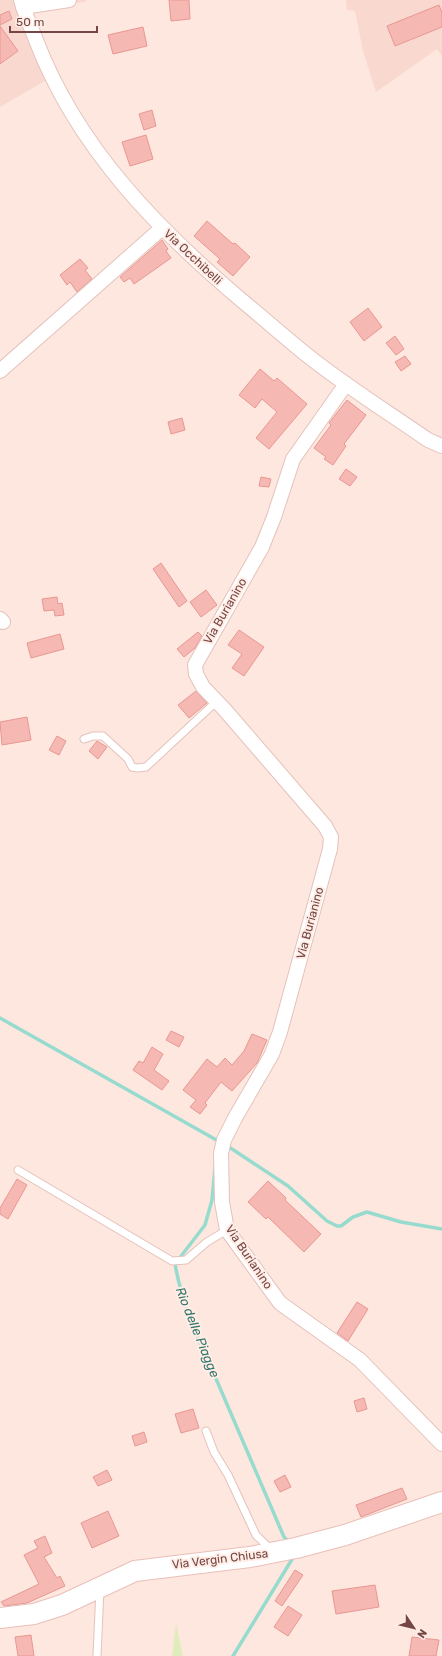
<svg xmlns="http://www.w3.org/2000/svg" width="442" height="1656" viewBox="0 0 442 1656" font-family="Rubik,sans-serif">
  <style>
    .residential { fill: #f8d8cf }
    .green { fill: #dfecbc }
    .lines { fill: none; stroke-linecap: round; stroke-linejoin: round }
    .stream { stroke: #97dbcf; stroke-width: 3.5 }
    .building { fill: #f5b8b3; stroke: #e99792 }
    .lane-casing { stroke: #e4c2bc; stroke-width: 9 }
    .street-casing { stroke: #e4c2bc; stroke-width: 16 }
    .secondary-casing { stroke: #eabfb9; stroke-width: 22 }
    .lane { stroke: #fff; stroke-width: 7 }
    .street { stroke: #fff; stroke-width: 14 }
    .secondary { stroke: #fff; stroke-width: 20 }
    .labels { text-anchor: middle; stroke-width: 4; stroke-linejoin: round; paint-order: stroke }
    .street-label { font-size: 12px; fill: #754644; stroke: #ffede6 }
    .water-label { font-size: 13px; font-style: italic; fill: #35766b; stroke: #ffede6 }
  </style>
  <rect width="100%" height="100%" fill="#fee7de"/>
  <g class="residential">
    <polygon points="0,0 86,0 86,2 37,7 31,15 55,75 0,107"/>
    <polygon points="346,0 442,0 442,56 437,49 376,92 363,51 355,11 347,10"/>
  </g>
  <polygon class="green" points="176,1624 183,1656 172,1656"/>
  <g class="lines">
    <g class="stream">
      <polyline points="0,1018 220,1142"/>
      <polyline points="226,1145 288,1186 327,1221 337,1226 341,1226 353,1217 367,1212 401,1222 442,1229"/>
      <path d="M 215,1168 L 212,1200 L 205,1225 L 175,1264 C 182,1305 200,1343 217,1381 C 239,1433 262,1485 284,1537 L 290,1543"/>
      <polyline points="233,1656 294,1556"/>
    </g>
  </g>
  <g class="building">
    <polygon points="169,0 189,0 190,19 171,21"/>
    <polygon points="439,5 442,13 442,27 395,46 387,26"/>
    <polygon points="9,11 12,19 0,25 0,15"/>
    <polygon points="0,26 18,51 0,64"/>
    <polygon points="143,27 147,46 113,54 108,35"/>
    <polygon points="152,110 156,126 144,130 139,114"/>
    <polygon points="146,135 153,159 130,166 122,142"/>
    <polygon points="207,221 233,244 235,243 250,257 233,276 217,262 220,259 194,236"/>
    <polygon points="162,240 168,249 166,251 171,258 134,284 130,278 124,282 120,277"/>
    <polygon points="80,259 88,268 85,270 92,279 77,292 70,282 67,285 60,275"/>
    <polygon points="368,308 382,327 364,341 350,322"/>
    <polygon points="395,336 404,349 396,355 386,343"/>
    <polygon points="405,356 411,364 401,371 395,362"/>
    <polygon points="260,369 274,381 277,378 307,404 269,449 256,438 277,412 262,399 255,408 239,395"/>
    <polygon points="347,400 366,415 344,444 346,446 333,465 324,459 326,457 314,448 331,425 329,423"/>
    <polygon points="182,418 185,430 171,434 168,422"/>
    <polygon points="346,469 357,477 350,486 339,479"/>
    <polygon points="261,477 271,479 269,487 259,486"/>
    <polygon points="161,563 187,601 179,607 153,569"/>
    <polygon points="206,590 217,605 201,617 190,602"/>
    <polygon points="57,597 58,604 62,603 64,615 55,616 54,610 44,611 42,599"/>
    <polygon points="239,630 264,647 244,676 232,668 242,654 228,645"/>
    <polygon points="198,632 202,636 195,648 184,657 177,649"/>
    <polygon points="60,634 64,649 31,658 27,643"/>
    <polygon points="196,691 207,703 189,718 178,705"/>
    <polygon points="27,717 31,740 2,745 0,722"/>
    <polygon points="57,736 66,741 59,755 49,750"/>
    <polygon points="97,741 107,747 98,759 89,751"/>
    <polygon points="171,1031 184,1037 179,1047 166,1040"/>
    <polygon points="252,1034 267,1040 257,1063 232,1091 221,1082 205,1103 207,1105 200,1114 190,1107 196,1100 183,1090 207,1059 217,1067 225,1058 232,1065 244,1051"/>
    <polygon points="152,1047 163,1054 154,1070 169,1081 162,1090 133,1070 139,1061 143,1063"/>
    <polygon points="17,1179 27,1185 8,1219 0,1214 0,1208"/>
    <polygon points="268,1181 286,1198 285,1200 321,1234 304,1252 268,1217 266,1219 248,1202"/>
    <polygon points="357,1302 368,1309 348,1341 337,1333"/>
    <polygon points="364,1398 367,1409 357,1412 354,1401"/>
    <polygon points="193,1409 199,1428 181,1433 175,1414"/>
    <polygon points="144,1432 147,1442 135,1446 132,1436"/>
    <polygon points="107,1470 112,1480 98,1486 93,1477"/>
    <polygon points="285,1475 291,1487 280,1492 274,1481"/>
    <polygon points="402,1488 407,1499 361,1517 356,1505"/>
    <polygon points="108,1511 119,1536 92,1548 81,1523"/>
    <polygon points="45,1536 52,1553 44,1557 57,1578 60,1576 65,1586 27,1603 4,1606 1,1602 39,1584 24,1555 38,1548 34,1541"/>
    <polygon points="295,1570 303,1575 282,1606 275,1601"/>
    <polygon points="375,1585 379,1607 336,1614 332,1591"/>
    <polygon points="288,1606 302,1615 288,1636 274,1627"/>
    <polygon points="31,1635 34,1656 18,1656 15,1637"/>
    <polygon points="412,1637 439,1640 436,1656 409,1656"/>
  </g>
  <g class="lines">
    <g class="lane-casing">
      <g id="lane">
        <polyline points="84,739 93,736 103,736 128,759 132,767 138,768 146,767 217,701"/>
        <polyline points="18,1170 172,1261 186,1260 207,1242 227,1230"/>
        <polyline points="206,1431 214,1452 228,1475 256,1535 272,1551"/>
        <polyline points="97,1656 100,1589"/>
      </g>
    </g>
    <g class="street-casing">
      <g id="street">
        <path d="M 21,0 C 25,14 31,27 36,40 C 77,148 159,231 246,304 C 268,322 289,341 312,359 C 349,388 389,413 428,440 L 442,446"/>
        <polyline points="23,7 69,0"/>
        <polyline points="0,371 162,228"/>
        <polyline points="346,384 293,459 274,517 262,547 195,665 196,674 203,687 225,710 325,826 331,837 330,849 280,1032 272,1054 235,1118 224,1140 221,1153 222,1202 227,1230 280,1303 360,1360 442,1444"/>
        <polyline points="0,619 3,622"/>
      </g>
    </g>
    <g class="secondary-casing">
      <polyline id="secondary" points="0,1618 34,1614 62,1605 135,1571 250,1557 296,1548 345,1535 442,1502"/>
    </g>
    <use href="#lane" class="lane"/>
    <use href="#street" class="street"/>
    <use href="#secondary" class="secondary"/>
  </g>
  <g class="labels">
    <g class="street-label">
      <text transform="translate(193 257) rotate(43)" y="4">Via Occhibelli</text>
      <text transform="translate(225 611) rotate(-60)" y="4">Via Burianino</text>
      <text transform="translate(310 923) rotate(-75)" y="4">Via Burianino</text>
      <text transform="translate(249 1257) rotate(56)" y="4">Via Burianino</text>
      <text transform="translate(220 1559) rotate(-7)" y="4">Via Vergin Chiusa</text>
    </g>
    <g class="water-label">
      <text transform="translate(198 1332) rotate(68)" y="5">Rio delle Piagge</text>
    </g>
  </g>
  <g transform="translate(414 1628) rotate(125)" stroke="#ffede6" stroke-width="3" paint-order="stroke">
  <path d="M0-3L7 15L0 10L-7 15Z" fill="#754644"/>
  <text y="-6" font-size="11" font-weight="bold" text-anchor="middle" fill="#754644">N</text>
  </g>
  <path d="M10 26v6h87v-6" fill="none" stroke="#754644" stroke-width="2"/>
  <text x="16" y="26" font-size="12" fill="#754644" stroke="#ffede6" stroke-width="3" paint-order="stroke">50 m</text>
</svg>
